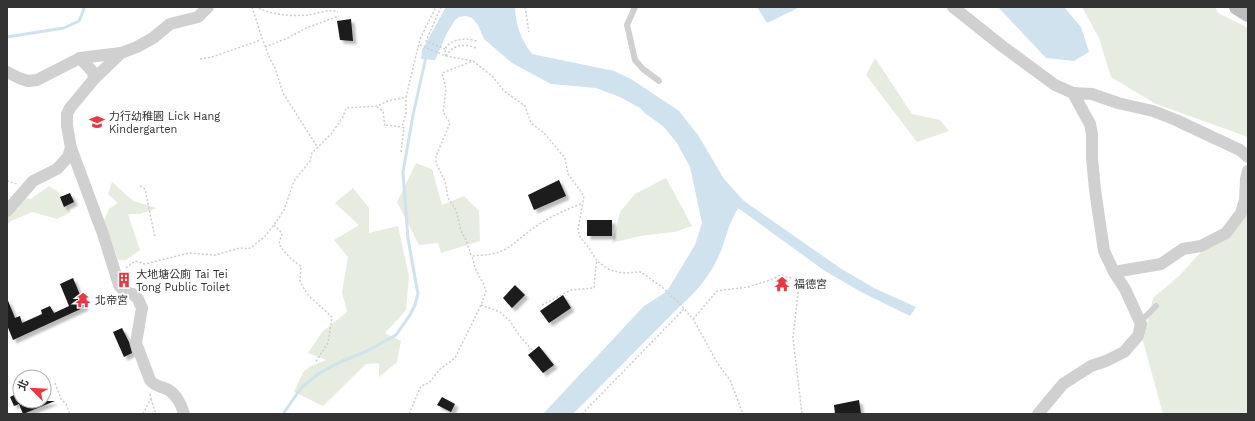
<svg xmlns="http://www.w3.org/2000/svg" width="1255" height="421" viewBox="0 0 1255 421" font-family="'Work Sans','Noto Sans TC',sans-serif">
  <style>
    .green { fill: #e6ecdf }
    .water { fill: #cfe2ee }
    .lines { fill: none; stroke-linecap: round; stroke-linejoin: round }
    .stream { stroke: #cfe2ee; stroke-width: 3 }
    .building { fill: #1a1a1a; filter: url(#shadow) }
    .path { stroke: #cdcdcd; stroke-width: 1.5; stroke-dasharray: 2 2; stroke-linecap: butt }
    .service { stroke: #d0d0d0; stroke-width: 6 }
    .minor { stroke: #d0d0d0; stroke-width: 12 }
    .secondary { stroke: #bdbdbd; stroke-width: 16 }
    .labels { text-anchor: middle; stroke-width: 4; stroke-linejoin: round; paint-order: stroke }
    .poi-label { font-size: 11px; fill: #333; stroke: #fff; text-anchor: start }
  </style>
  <defs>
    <filter id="shadow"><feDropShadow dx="3.5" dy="3.5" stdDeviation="1" flood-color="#0004"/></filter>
  </defs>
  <rect width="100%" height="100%" fill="#fff"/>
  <g class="green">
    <polygon points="1082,7 1215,7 1218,13 1248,28 1248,137 1156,104 1111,77 1099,38"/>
    <polygon points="875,58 912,114 940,120 949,131 917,142 866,75"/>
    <polygon points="416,163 432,169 442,205 464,196 479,211 480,241 441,253 438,243 419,245 397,202"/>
    <polygon points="666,178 692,226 674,232 640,236 612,243 620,212 635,194"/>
    <polygon points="112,182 133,201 157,208 140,214 128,214 140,250 126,260 118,260 104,220 109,209 118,203 108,194"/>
    <polygon points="49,186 58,192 71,212 57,219 32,212 11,221 7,225 7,215 19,208 9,196 31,199"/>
    <polygon points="353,188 369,208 369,233 398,226 409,276 406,310 385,333 401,341 397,362 379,377 379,363 366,364 323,406 294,392 303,372 311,366 326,360 308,353 322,332 347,312 342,292 348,257 334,240 359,225 335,203"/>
    <polygon points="1248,201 1248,414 1163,414 1143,341 1153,298 1179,276"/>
  </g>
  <g class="water">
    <path d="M 446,7 L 515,7 C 515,24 522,41 532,54 L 614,71 L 631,79 L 679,111 L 698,135 L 724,179 L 744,201 L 840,268 L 874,288 L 916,307 L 910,316 L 861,292 L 825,271 L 738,208 C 734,216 729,225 727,233 C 725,238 724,243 722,248 C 713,272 698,291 679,307 L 573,414 L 543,414 L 644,306 L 663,294 L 669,288 L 695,245 L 702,223 L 690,167 L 677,143 L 663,126 L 646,114 L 640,108 L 620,97 L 596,88 L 551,84 L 512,63 L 484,39 L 478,25 L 472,18 L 466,16 L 459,17 L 455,20 L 447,33 L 435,60 L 421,59 L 422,50 Z"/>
    <polygon points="757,7 800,7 767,23"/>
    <polygon points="998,7 1064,7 1081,27 1089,52 1074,61 1046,58"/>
  </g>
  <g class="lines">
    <g class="stream">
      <polyline points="7,37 64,28 79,21 84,9 83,7"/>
      <polyline points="283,414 301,388 318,374 336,364 367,351 396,335 410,315 415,305 418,294 408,239 403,172 413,115 426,57"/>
    </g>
  </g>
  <g class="building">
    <polygon points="351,19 353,41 340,40 337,21"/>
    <polygon points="559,180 566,196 534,210 528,195"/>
    <polygon points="70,193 74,202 64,207 60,197"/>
    <rect x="587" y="220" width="25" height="16"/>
    <polygon points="73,278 85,307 13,340 7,325 7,298 15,318 20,316 22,323 42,314 41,310 50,306 54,313 69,306 60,284"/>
    <polygon points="515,285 525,295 512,308 503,298"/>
    <polygon points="563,295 571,308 549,323 540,311"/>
    <polygon points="122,328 129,342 132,353 124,357 113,332"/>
    <polygon points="539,346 554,365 543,373 528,355"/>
    <polygon points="20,392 20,401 55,401 23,414 19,404 14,406 10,397"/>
    <polygon points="442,397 455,404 451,412 437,405"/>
    <polygon points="859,400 861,414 835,414 834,405"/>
  </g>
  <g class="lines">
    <g class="path">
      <polyline points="252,7 262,38 270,59 275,68 283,93 318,148"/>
      <path d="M 255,7 C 271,14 290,17 308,15 C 317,14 329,8 338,12"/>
      <polyline points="441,7 426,41 445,49"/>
      <polyline points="525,7 529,32"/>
      <polyline points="420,45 446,56 473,61 493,77 504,91 525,106 531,123 544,133 565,158 568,174 584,196 578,229 580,237 589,248 597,261 610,270 622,273 641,272 662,287 681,305 693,319 718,364 730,380 743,414"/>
      <polyline points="265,47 288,38 306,28 339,16"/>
      <path d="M 446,56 L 445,49 C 450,38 469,37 478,42"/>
      <path d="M 446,56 C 453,45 463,43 476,48"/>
      <polyline points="200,59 212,57 261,40"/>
      <polyline points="377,107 383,111 385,128"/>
      <polyline points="386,125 402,127"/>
      <polyline points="401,152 404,128 402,127 406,113 406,97"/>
      <polyline points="7,181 17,184"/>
      <polyline points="140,186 145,189 155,238"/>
      <path d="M 274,225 L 282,233 L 279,244 C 285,253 291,260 301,266 L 300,281 L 303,287 L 309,296 L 332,317 L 328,343 L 315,363"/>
      <polyline points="471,255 466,240 461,231 456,210 448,198 445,181 436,163 436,156 450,123 443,112 446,89 442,73 473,61"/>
      <polyline points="126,268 135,261 145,264 189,253 215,255 240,248 248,249 252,247 265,236 274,225 284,210 294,181 310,161 312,153 331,134 343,117 346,108 377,106 388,101 406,97 420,39 436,7"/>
      <polyline points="7,290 8,292"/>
      <polyline points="481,305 500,312 510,321 519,335 533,351"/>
      <polyline points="542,305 571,290 594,288 596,265 597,261"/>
      <polyline points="693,319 717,291 748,287 770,280 781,275 794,279 799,285 793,337 802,414"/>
      <polyline points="55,383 61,399 66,404 70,414"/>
      <polyline points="151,399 156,414"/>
      <polyline points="143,414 151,398 150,394"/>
      <path d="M 409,414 L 421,386 L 429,383 L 440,369 L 455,358 L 481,305 L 486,291 L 484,285 L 475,268 L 472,256 C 481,255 491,255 499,252 C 511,248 517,240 527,233 C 543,220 562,211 581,204"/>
      <polyline points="582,414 684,309"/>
    </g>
    <g class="service">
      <polyline points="635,7 627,25 635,60 643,69 659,81"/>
      <polyline points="1141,324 1144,318 1156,306"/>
    </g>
    <g class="minor">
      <polyline points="953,7 1002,46 1055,85 1073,93 1090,124 1092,134 1092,158 1095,190 1104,251 1114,272 1125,289 1141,324 1138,336 1124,352 1106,361 1091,366 1063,384 1038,414"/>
      <polyline points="80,58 93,72 94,79"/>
      <polyline points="7,72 19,78 28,81 37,80 80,58 121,53"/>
      <polyline points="1073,93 1092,94 1118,103 1153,111 1176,120 1212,137 1240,150 1248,157"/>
      <path d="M 71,148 L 103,234 L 119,285 L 125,292 L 133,294 L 138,299 L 142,308 L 136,343 L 150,380 C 156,388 164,386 170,391 C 177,396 182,406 184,414"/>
      <polyline points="7,211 33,181 57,169 68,157 71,148 67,126 67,114 70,108 94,79 121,53 137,47 153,38 170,24 198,17 208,7"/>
      <polyline points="1114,272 1161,264 1183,249 1201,246 1226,233 1241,213 1245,200 1246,179 1248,171"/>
    </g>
    <polyline class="secondary" points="1237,7 1248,14"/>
  </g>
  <defs>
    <g id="school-bare" transform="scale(1.2)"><path d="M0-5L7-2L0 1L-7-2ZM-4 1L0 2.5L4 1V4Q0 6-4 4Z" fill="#e63946" stroke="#fff" stroke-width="2.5" paint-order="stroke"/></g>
    <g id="building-bare" transform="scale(1.2)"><path d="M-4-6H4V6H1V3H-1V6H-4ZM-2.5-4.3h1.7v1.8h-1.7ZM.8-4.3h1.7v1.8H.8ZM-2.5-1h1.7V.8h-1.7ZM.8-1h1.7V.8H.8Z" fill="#e63946" stroke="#fff" stroke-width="2.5" paint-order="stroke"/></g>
    <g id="temple-bare" transform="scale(1.2)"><path d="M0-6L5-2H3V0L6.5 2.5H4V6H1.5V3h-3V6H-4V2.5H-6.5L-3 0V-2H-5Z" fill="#e63946" stroke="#fff" stroke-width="2.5" paint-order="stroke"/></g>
  </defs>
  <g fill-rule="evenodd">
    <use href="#school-bare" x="97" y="122"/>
    <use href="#building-bare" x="124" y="280"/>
    <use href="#temple-bare" x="782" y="284"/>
    <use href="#temple-bare" x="83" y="300"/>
  </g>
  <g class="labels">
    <g class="poi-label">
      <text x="109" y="120">力行幼稚園 Lick Hang<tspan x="109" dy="13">Kindergarten</tspan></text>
      <text x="136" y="278">大地塘公廁 Tai Tei<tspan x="136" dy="13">Tong Public Toilet</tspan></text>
      <text x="794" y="288">福德宮</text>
      <text x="95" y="304">北帝宮</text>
    </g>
  </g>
  <rect width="1255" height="421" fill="none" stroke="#333333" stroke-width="16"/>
  <g transform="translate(32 389) rotate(294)"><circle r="19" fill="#ffffff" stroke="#adadad"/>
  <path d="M0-3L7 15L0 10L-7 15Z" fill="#e63946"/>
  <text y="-6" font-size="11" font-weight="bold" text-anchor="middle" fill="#333333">北</text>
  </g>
</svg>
